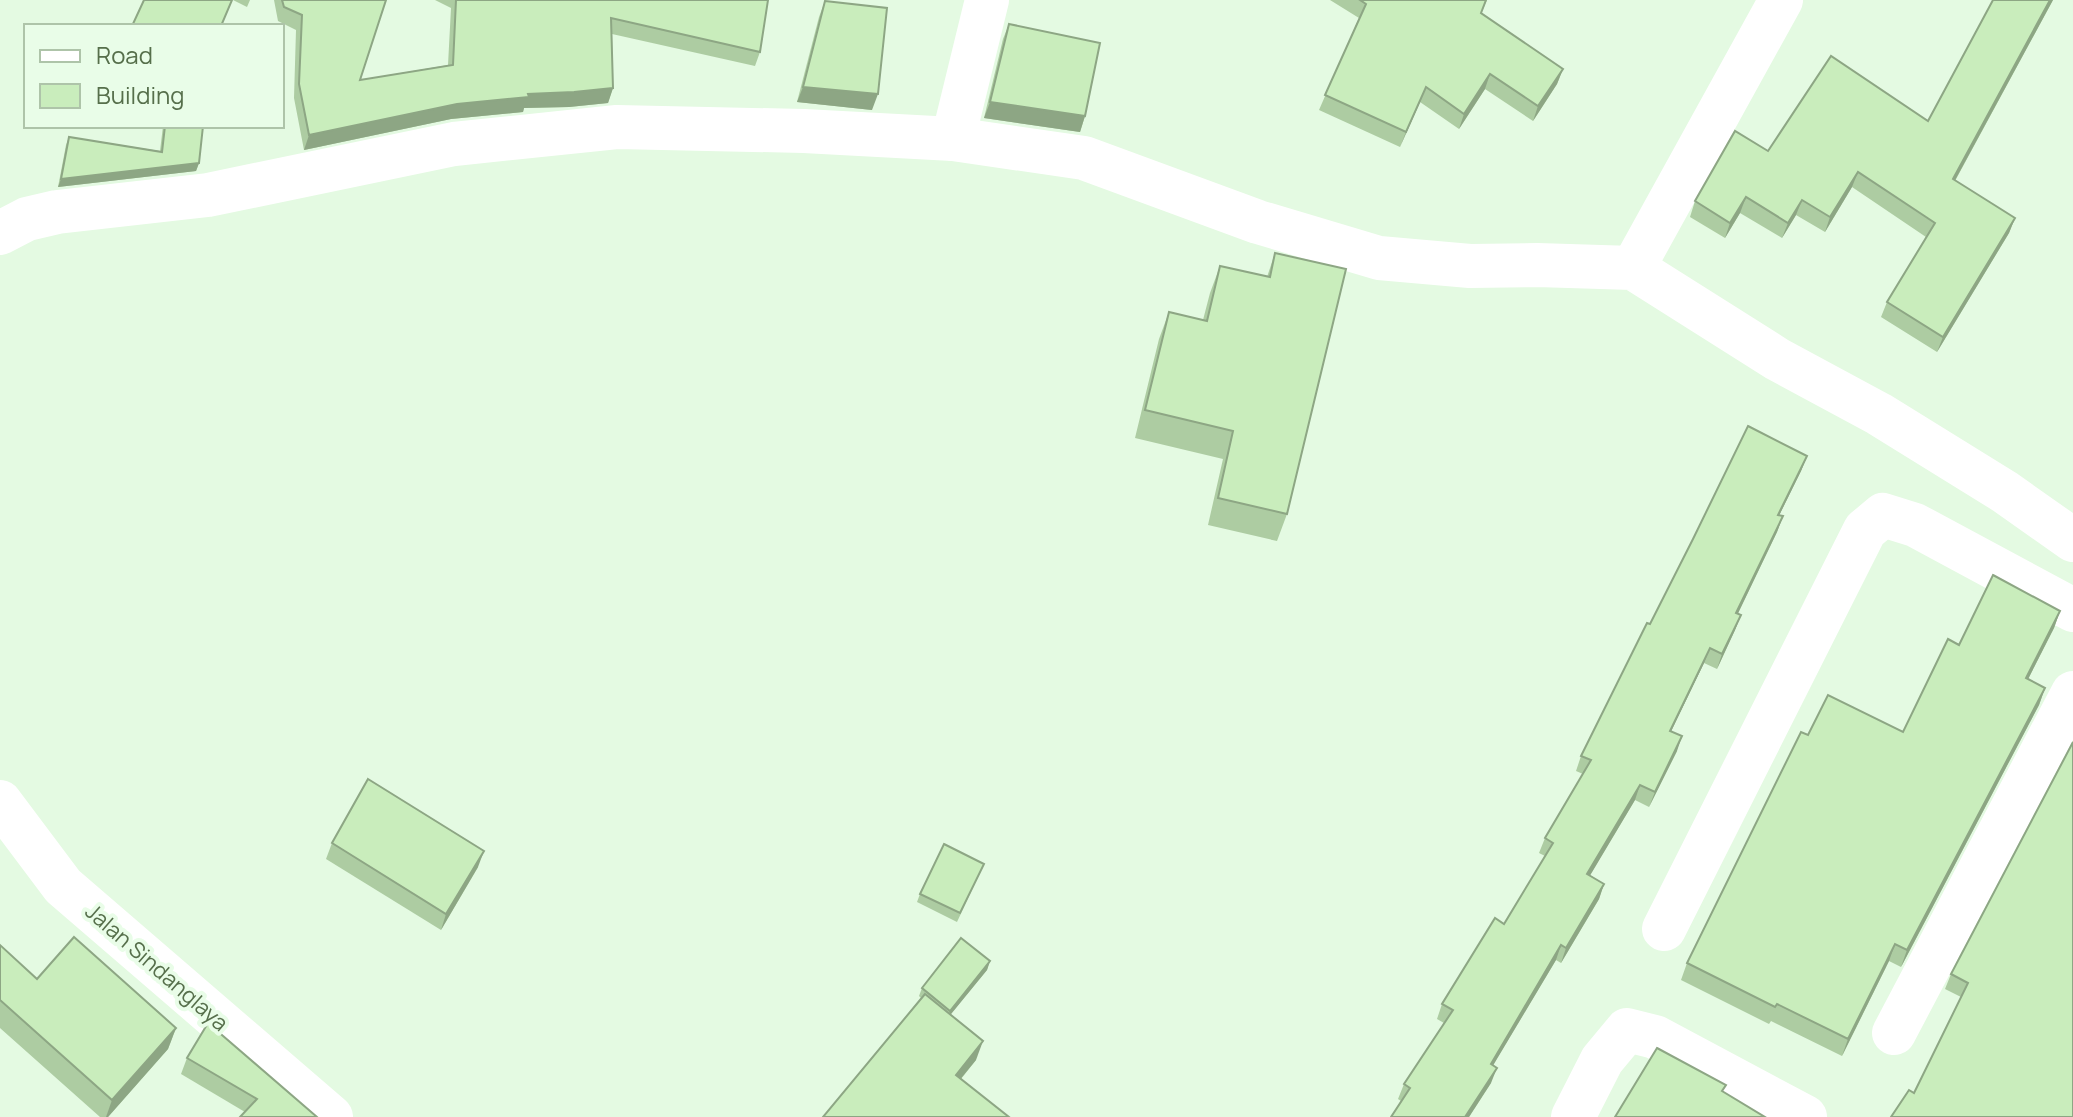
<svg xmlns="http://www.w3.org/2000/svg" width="2073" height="1117" viewBox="0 0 2073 1117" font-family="Manrope,sans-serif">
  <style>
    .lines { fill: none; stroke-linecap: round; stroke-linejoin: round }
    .street { stroke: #fff; stroke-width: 44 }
    .secondary { stroke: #fff; stroke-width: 44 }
    .wall { fill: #adcca2 }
    .shaded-wall { fill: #8da684 }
    .building { fill: #c9edbc; stroke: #8da684; stroke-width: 2 }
    .labels { text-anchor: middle; stroke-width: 8; stroke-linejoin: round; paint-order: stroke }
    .street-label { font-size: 22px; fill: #566f4b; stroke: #e9fde8 }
  </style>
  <rect width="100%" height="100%" fill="#e4fae2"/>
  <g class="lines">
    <g class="street">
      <polyline points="953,139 987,0"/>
      <polyline points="0,233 27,219 57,212 208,195 454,144 617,127 804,131 953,139 1084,158 1258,222 1379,258 1470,266 1537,265 1633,268 1777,359 1879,414 2005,492 2073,540"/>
      <polyline points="1633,268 1781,0"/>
      <polyline points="1664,929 1865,530 1883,515 1915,525 2073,610"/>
      <polyline points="1894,1033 2073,693"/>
      <polyline points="1573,1117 1602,1060 1627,1030 1655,1037 1805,1117"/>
    </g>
    <polyline class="secondary" points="0,802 63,886 331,1117"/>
  </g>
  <g class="wall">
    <polygon points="144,0 250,0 247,7 233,0"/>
    <polygon points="274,0 386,0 360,80 448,65 451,8 435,0 768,0 760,52 755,66 612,34 613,88 608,103 569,107 524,108 523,112 451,119 304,150 294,98 296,30 278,21"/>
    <polygon points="1330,0 1487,0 1481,14 1563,69 1557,84 1533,121 1485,89 1459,129 1420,102 1400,147 1319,110 1359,18"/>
    <polygon points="1993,0 2053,0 1955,181 2015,218 2009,233 1937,352 1881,317 1887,302 1926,237 1852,187 1825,232 1796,215 1782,238 1740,213 1725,238 1690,217 1695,201 1768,151 1928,121"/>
    <polygon points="825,1 872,110 797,102 819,17"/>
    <polygon points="1009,24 1085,116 1080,132 984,118 1003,39"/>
    <polygon points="163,126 203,126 199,163 196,171 58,187 66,145 69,137 160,151"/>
    <polygon points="1275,253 1287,514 1277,541 1208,525 1223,459 1135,438 1159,339 1169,312 1203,320 1210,293 1220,266 1267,277"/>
    <polygon points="1807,456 1801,471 1779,515 1783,516 1777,532 1738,613 1741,615 1735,630 1717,669 1704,663 1671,731 1677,751 1649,807 1635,800 1590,875 1604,884 1599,899 1561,963 1556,960 1493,1065 1491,1083 1469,1117 1391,1117 1401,1101 1398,1099 1404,1084 1444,1023 1437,1019 1442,1004 1504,924 1545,856 1539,853 1545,838 1583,774 1576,771 1581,756 1650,624"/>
    <polygon points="2060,611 2054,628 2028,679 2045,688 2039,705 1901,967 1889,961 1842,1056 1771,1021 1769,1024 1681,980 1687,963 1808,735 1903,732 1959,645"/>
    <polygon points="2073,742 2073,1117 1914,1093 1961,997 1945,989 1951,974"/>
    <polygon points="332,843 478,867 441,930 326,859"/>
    <polygon points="984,864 957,922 917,902 920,894"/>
    <polygon points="0,945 37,979 176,1028 168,1049 108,1117 100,1117 0,1028"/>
    <polygon points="990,961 987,970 950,1015 976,1060 961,1079 823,1117 921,998 919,996 922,988"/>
    <polygon points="187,1058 317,1117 245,1112 181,1074"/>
  </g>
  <g class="shaded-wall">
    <polygon points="2050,0 2053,0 1947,195 1953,179"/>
    <polygon points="1563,69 1557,84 1533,121 1538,106"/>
    <polygon points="1490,74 1485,89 1459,129 1464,114"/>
    <polygon points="803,87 878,94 872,110 797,102"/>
    <polygon points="1426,87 1420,102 1400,147 1406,132"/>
    <polygon points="613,88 608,103 569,107 524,108 523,112 451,119 304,150 309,135 457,104 528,94"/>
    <polygon points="990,102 1085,116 1080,132 984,118"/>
    <polygon points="199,163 196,171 58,187 61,179"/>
    <polygon points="1858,172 1852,187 1825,232 1830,217"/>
    <polygon points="1746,197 1740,213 1725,238 1730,223"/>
    <polygon points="1802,200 1796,215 1782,238 1788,223"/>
    <polygon points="2015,218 2009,233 1937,352 1943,337"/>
    <polygon points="1807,456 1801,471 1772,530 1778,515"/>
    <polygon points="1783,516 1777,532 1731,628 1736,613"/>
    <polygon points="2060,611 2054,628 2020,695 2026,678"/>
    <polygon points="1741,615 1735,630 1717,669 1722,654"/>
    <polygon points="1710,648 1704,663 1664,746 1670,731"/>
    <polygon points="2045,688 2039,705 1901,967 1907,950"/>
    <polygon points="1682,736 1677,751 1649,807 1655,792"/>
    <polygon points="1640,785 1635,800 1582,889 1587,874"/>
    <polygon points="484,851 478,867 441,930 446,914"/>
    <polygon points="1604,884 1599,899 1561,963 1566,948"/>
    <polygon points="1895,944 1889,961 1842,1056 1848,1039"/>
    <polygon points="1561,945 1556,960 1485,1079 1491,1064"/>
    <polygon points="990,961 987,970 947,1019 950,1011"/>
    <polygon points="176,1028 168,1049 108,1117 106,1117 112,1100"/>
    <polygon points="983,1041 976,1060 949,1093 956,1075"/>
    <polygon points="1497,1068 1491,1083 1469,1117 1465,1117"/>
  </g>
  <g class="building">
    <polygon points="144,0 232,0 221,26 132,26"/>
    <polygon points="282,0 386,0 360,80 453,65 456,0 768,0 760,52 611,18 613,88 574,92 528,94 529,97 457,104 309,135 299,84 302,15 284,7"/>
    <polygon points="1360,0 1486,0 1481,13 1563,69 1538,106 1490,74 1464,114 1426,87 1406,132 1325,95 1366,4"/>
    <polygon points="1993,0 2050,0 1953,179 2015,218 1943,337 1887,302 1935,223 1858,172 1830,217 1802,200 1788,223 1746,197 1730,223 1695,201 1735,131 1768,151 1831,56 1928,121"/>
    <polygon points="825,1 887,8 878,94 803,87"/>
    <polygon points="1009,24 1100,43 1085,116 990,102"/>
    <polygon points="165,126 203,126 199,163 61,179 69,137 162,152"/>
    <polygon points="1275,253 1346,269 1287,514 1218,498 1233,431 1145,410 1169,312 1207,321 1220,266 1270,277"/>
    <polygon points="1748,426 1807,456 1778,515 1783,516 1736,613 1741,615 1722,654 1710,648 1670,731 1682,736 1655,792 1640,785 1587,874 1604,884 1566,948 1561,945 1491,1064 1497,1068 1465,1117 1391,1117 1410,1088 1404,1084 1453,1010 1442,1004 1495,918 1504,924 1553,843 1545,838 1591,760 1581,756 1647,623 1650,624 1693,539"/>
    <polygon points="1993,575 2060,611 2026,678 2045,688 1907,950 1895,944 1848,1039 1777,1004 1775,1007 1687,963 1801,732 1808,735 1828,695 1903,732 1948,639 1959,645"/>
    <polygon points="2073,742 2073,1117 1891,1117 1909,1090 1914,1093 1968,983 1951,974"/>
    <polygon points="368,779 484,851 446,914 332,843"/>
    <polygon points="944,844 984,864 960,913 920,894"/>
    <polygon points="74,937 176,1028 112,1100 0,1000 0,945 37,979"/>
    <polygon points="961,938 990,961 950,1011 922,988"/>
    <polygon points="925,994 983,1041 956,1075 1009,1117 823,1117"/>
    <polygon points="208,1023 317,1117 240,1117 257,1099 187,1058"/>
    <polygon points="1657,1048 1726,1085 1722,1091 1765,1117 1615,1117"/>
  </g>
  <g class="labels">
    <g class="street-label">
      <text transform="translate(157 967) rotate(41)" y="8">Jalan Sindanglaya</text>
    </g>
  </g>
  <rect x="24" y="24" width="260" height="104" fill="#e9fde8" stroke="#aec4a9" stroke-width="2"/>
  <rect x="40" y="50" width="40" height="12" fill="#ffffff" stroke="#aec4a9" stroke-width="2"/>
  <text x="96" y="64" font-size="24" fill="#566f4b">Road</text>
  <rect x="40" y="84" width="40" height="24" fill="#c9edbc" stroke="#aec4a9" stroke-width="2"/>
  <text x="96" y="104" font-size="24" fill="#566f4b">Building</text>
</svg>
